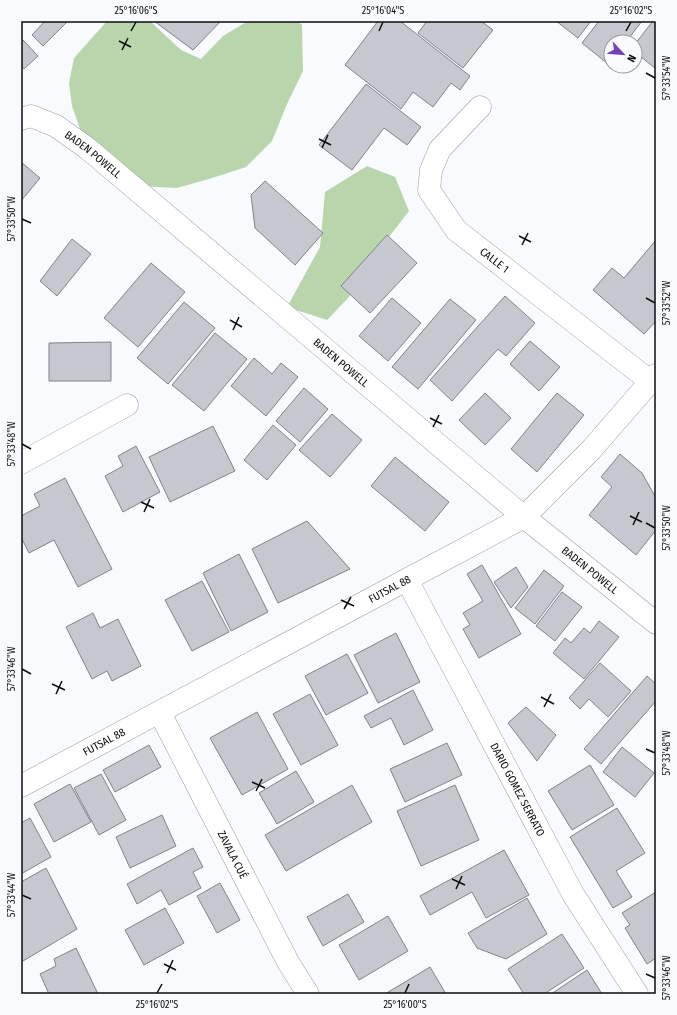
<svg xmlns="http://www.w3.org/2000/svg" width="677" height="1015" viewBox="0 0 677 1015" font-family="'Fira Sans Condensed',sans-serif">
  <style>
    .green { fill: #b8d5ac }
    .building { fill: #c5c8cf; stroke: #808389 }
    .lines { fill: none; stroke-linecap: round; stroke-linejoin: round }
    .minor-casing { stroke: #9a9da4; stroke-width: 23 }
    .minor { stroke: #fff; stroke-width: 22 }
    .ticks { fill: none; stroke: #0b0c0e; stroke-width: 1.5 }
    .labels { text-anchor: middle; stroke-width: 3.5; stroke-linejoin: round; paint-order: stroke }
    .street-label { font-size: 11px; fill: #0b0c0e; stroke: #f8fafe }
    .neatline { fill: none; stroke: #0b0c0e; stroke-width: 1.5 }
    .ticks-label { font-size: 10px; text-anchor: middle; fill: #0b0c0e }
  </style>
  <rect width="100%" height="100%" fill="#f8fafe"/>
  <g class="green">
    <polygon points="107,21 150,21 181,50 201,59 223,36 248,21 298,21 302,25 303,71 287,104 272,141 246,167 209,179 177,188 139,186 86,146 72,106 69,83 74,58"/>
    <polygon points="367,166 395,177 409,211 371,260 349,297 327,320 287,307 320,247 325,192"/>
  </g>
  <g class="building">
    <polygon points="45,21 68,21 43,46 32,35"/>
    <polygon points="154,21 221,21 193,50"/>
    <polygon points="378,21 400,21 470,76 460,90 451,83 433,107 413,92 401,109 345,65"/>
    <polygon points="427,21 481,21 493,30 463,68 418,33"/>
    <polygon points="556,21 591,21 578,38"/>
    <polygon points="599,21 642,21 626,42 611,42 611,61 608,64 582,43"/>
    <polygon points="653,21 656,21 656,69 635,52 635,44"/>
    <polygon points="23,40 38,56 24,69 21,66 21,42"/>
    <polygon points="366,84 421,127 407,145 384,128 352,170 319,145"/>
    <polygon points="21,162 40,178 21,201"/>
    <polygon points="265,181 323,233 295,265 255,228 251,195"/>
    <polygon points="387,235 417,263 370,313 341,286"/>
    <polygon points="72,239 91,254 57,296 40,281"/>
    <polygon points="656,240 656,321 644,334 593,290 612,268 624,278"/>
    <polygon points="151,263 185,292 138,347 104,318"/>
    <polygon points="505,296 535,323 506,356 498,349 452,401 430,380"/>
    <polygon points="392,298 421,323 388,361 359,336"/>
    <polygon points="450,299 476,320 418,389 392,367"/>
    <polygon points="184,302 215,328 168,384 137,358"/>
    <polygon points="215,333 247,359 204,411 172,385"/>
    <polygon points="530,341 560,367 539,391 510,364"/>
    <polygon points="111,342 111,381 49,381 49,343"/>
    <polygon points="254,358 272,374 281,363 298,377 266,416 231,386"/>
    <polygon points="304,388 328,409 300,442 276,421"/>
    <polygon points="485,393 511,418 485,445 459,420"/>
    <polygon points="557,393 584,415 537,472 511,449"/>
    <polygon points="332,414 362,440 330,477 299,450"/>
    <polygon points="273,425 296,445 267,480 244,460"/>
    <polygon points="213,426 235,471 170,502 149,457"/>
    <polygon points="136,446 160,492 123,512 105,476 123,466 118,456"/>
    <polygon points="620,454 642,473 656,498 656,530 636,555 589,515 612,487 601,477"/>
    <polygon points="395,457 449,502 425,531 371,486"/>
    <polygon points="65,478 112,569 78,587 54,540 29,553 21,537 21,516 40,506 34,494"/>
    <polygon points="307,521 350,569 278,603 252,549"/>
    <polygon points="239,554 268,612 231,631 203,573"/>
    <polygon points="482,565 521,634 479,658 463,629 470,625 463,613 483,601 467,574"/>
    <polygon points="516,567 528,587 511,608 494,582"/>
    <polygon points="544,570 564,586 535,624 515,608"/>
    <polygon points="202,581 229,632 192,651 165,600"/>
    <polygon points="562,592 582,607 555,641 536,626"/>
    <polygon points="93,613 100,628 118,619 141,666 112,681 107,671 92,679 66,627"/>
    <polygon points="599,621 619,637 584,679 553,653 565,638 571,643 584,628 590,633"/>
    <polygon points="396,633 420,682 378,703 354,655"/>
    <polygon points="347,654 368,693 326,715 305,676"/>
    <polygon points="600,663 631,691 608,717 589,699 580,709 569,698"/>
    <polygon points="647,676 656,684 656,701 601,764 584,749"/>
    <polygon points="413,690 433,730 404,745 391,718 371,728 364,716"/>
    <polygon points="310,694 338,745 301,765 273,714"/>
    <polygon points="526,707 556,735 537,761 508,723"/>
    <polygon points="257,712 288,769 242,795 210,738"/>
    <polygon points="447,743 462,775 405,802 390,769"/>
    <polygon points="149,745 161,767 115,792 103,770"/>
    <polygon points="622,747 654,773 635,797 603,772"/>
    <polygon points="590,765 614,805 572,830 548,791"/>
    <polygon points="296,771 314,802 277,824 259,793"/>
    <polygon points="101,774 126,820 99,835 74,788"/>
    <polygon points="70,784 91,822 54,842 34,804"/>
    <polygon points="352,785 372,822 286,871 265,835"/>
    <polygon points="455,785 479,840 421,866 397,811"/>
    <polygon points="617,808 645,853 616,871 632,897 613,908 570,837"/>
    <polygon points="162,815 176,846 130,868 116,837"/>
    <polygon points="30,818 51,857 21,874 21,823"/>
    <polygon points="193,848 203,867 193,872 201,888 169,905 161,890 137,904 127,884"/>
    <polygon points="504,850 529,895 486,918 472,892 430,915 420,896"/>
    <polygon points="46,868 77,929 23,961 21,958 21,882"/>
    <polygon points="220,883 240,920 217,933 197,896"/>
    <polygon points="656,892 656,958 647,964 625,928 630,925 622,913"/>
    <polygon points="348,894 364,922 323,946 307,917"/>
    <polygon points="527,898 547,934 506,959 477,948 468,933"/>
    <polygon points="165,908 184,943 144,965 125,930"/>
    <polygon points="388,916 408,951 359,980 339,945"/>
    <polygon points="562,934 584,968 544,994 524,994 508,969"/>
    <polygon points="76,948 98,994 49,994 40,974 56,966 54,959"/>
    <polygon points="430,967 446,994 385,994"/>
    <polygon points="587,970 602,994 551,994"/>
  </g>
  <g class="lines">
    <g class="minor-casing">
      <g id="minor">
        <path id="s1" d="M 480,107 L 440,149 L 431,170 L 429,190 L 456,230 L 650,381"/>
        <path id="s2" d="M 21,119 L 31,116 L 56,126 L 87,148 L 524,517 L 656,623"/>
        <polyline points="21,463 127,405"/>
        <path id="s3" d="M 407,580 L 573,894 L 637,994"/>
        <path id="s4" d="M 160,713 L 288,962 L 308,994"/>
        <path id="s5" d="M 21,786 L 524,517 L 591,450 L 656,375"/>
      </g>
    </g>
    <use href="#minor" class="minor"/>
  </g>
  <path class="ticks" d="M 131,31 L 136,22M 379,31 L 383,22M 626,31 L 631,22M 119,41 L 131,47M 122,50 L 128,38M 646,73 L 655,78M 319,139 L 331,145M 322,148 L 328,135M 22,219 L 31,223M 519,236 L 531,242M 522,245 L 528,233M 646,298 L 655,303M 230,320 L 242,327M 233,330 L 239,317M 430,418 L 442,424M 433,427 L 439,415M 22,444 L 31,449M 141,502 L 154,508M 144,512 L 150,499M 630,516 L 642,522M 646,523 L 655,528M 633,525 L 639,512M 341,600 L 354,606M 344,609 L 351,597M 22,669 L 31,674M 52,684 L 65,690M 56,694 L 62,681M 541,697 L 554,704M 544,707 L 551,694M 646,749 L 655,753M 252,782 L 265,788M 256,791 L 262,779M 452,879 L 465,885M 456,889 L 462,876M 22,895 L 31,899M 164,964 L 176,970M 167,973 L 173,960M 646,974 L 655,978M 157,993 L 162,984M 405,993 L 409,984"/>
  <g class="labels">
    <g class="street-label">
      <text dy="4" stroke="none"><textPath href="#s2" startOffset="84">BADEN POWELL</textPath></text>
      <text dy="4" stroke="none"><textPath href="#s1" startOffset="198">CALLE 1</textPath></text>
      <text dy="4" stroke="none"><textPath href="#s2" startOffset="408">BADEN POWELL</textPath></text>
      <text dy="4" stroke="none"><textPath href="#s2" startOffset="732">BADEN POWELL</textPath></text>
      <text dy="4" stroke="none"><textPath href="#s5" startOffset="418">FUTSAL 88</textPath></text>
      <text dy="4" stroke="none"><textPath href="#s5" startOffset="94">FUTSAL 88</textPath></text>
      <text dy="4" stroke="none"><textPath href="#s3" startOffset="237">DARIO GOMEZ SERRATO</textPath></text>
      <text dy="4" stroke="none"><textPath href="#s4" startOffset="159">ZAVALA CUÉ</textPath></text>
    </g>
  </g>
  <rect width="677" height="1015" fill="none" stroke="#f8fafe" stroke-width="44"/>
  <g transform="translate(623 54) rotate(116)"><circle r="19" fill="#f8fafe" stroke="#999b9e"/>
  <path d="M0-3L7 15L0 10L-7 15Z" fill="#7540b7"/>
  <text y="-6" font-size="11" font-weight="bold" text-anchor="middle" fill="#0b0c0e">N</text>
  </g>
  <rect x="22" y="22" width="633" height="971" class="neatline"/>
  <g class="ticks-label">
    <text x="136" y="14">25°16'06"S</text>
    <text x="383" y="14">25°16'04"S</text>
    <text x="631" y="14">25°16'02"S</text>
    <text transform="translate(666 78) rotate(-90)" y="4">57°33'54"W</text>
    <text transform="translate(11 219) rotate(-90)" y="4">57°33'50"W</text>
    <text transform="translate(666 303) rotate(-90)" y="4">57°33'52"W</text>
    <text transform="translate(11 444) rotate(-90)" y="4">57°33'48"W</text>
    <text transform="translate(666 528) rotate(-90)" y="4">57°33'50"W</text>
    <text transform="translate(11 669) rotate(-90)" y="4">57°33'46"W</text>
    <text transform="translate(666 753) rotate(-90)" y="4">57°33'48"W</text>
    <text transform="translate(11 895) rotate(-90)" y="4">57°33'44"W</text>
    <text transform="translate(666 978) rotate(-90)" y="4">57°33'46"W</text>
    <text x="157" y="1008">25°16'02"S</text>
    <text x="405" y="1008">25°16'00"S</text>
  </g>
</svg>
